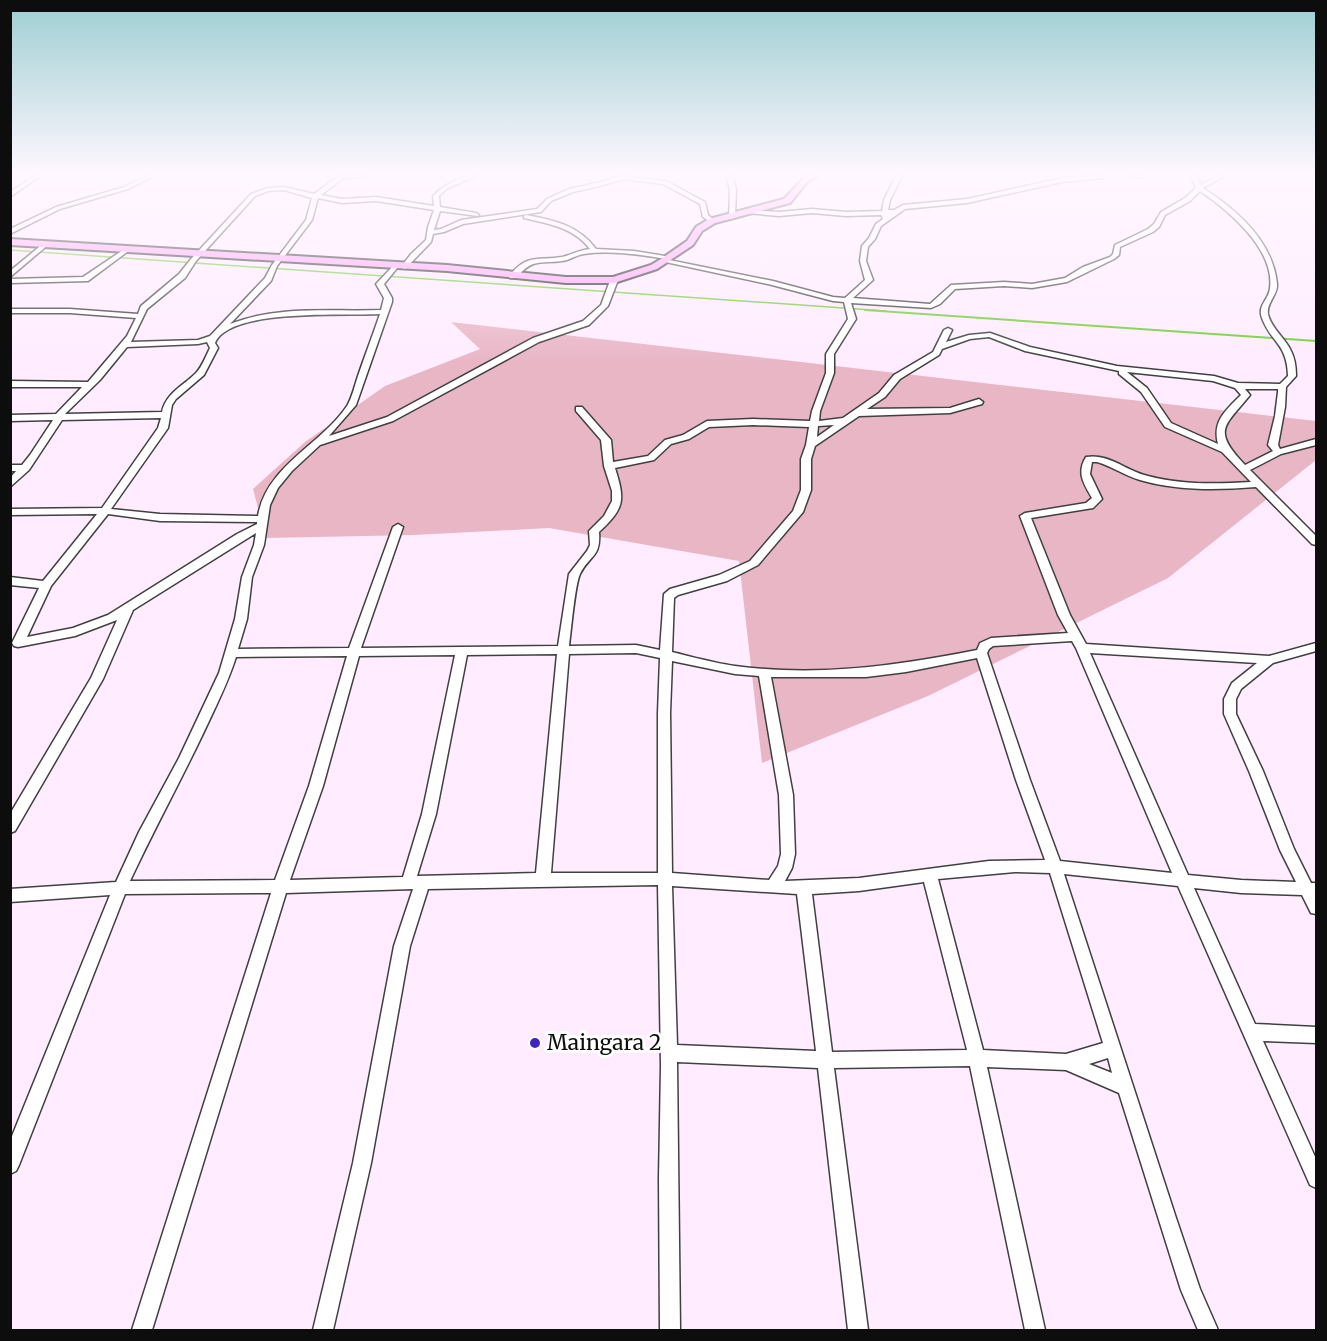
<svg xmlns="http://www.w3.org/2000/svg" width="1327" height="1341" viewBox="0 0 1327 1341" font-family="Merriweather,serif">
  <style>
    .green { fill: #e9b6c6 }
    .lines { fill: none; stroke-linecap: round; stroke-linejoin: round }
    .stream-far1 { stroke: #72ce38; stroke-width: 1.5 }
    .stream { stroke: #72ce38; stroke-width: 2 }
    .street-casing { stroke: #404040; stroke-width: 3 }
    .secondary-casing { stroke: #2f2f2f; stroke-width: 4 }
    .street { fill: #fff; fill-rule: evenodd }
    .secondary { fill: #ffa8f6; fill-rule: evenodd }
    .poi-dot { fill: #3d24be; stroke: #fff; stroke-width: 2 }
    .labels { text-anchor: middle; stroke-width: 6; stroke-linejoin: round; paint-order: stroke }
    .near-poi-label { font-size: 21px; fill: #0d0d0d; stroke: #fff; text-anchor: start }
  </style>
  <rect width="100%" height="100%" fill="#ffedff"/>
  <polygon class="green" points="451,322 1316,421 1316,460 1168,578 928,696 762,763 739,561 549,528 414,535 266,538 253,489 305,442 385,386 480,349"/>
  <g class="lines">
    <polyline class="stream-far1" points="10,250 886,311"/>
    <polyline class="stream" points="865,310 1316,341"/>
    <g class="street-casing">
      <g id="street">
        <polygon points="34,176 40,176 10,197 10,192"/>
        <polygon points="147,176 154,176 128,189 60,209 10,234 10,229 56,207 124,187"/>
        <path d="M 339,176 L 364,176 L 342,179 L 321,195 L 342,199 L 376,197 L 434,206 L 433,196 C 444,185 460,176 476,176 L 448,188 L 439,196 L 440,207 L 476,213 L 479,215 L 478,216 L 440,211 L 434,230 L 441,229 L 461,220 L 537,209 L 547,199 L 569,189 L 601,182 L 621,176 L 666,181 L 705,202 L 708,215 L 715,221 L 710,222 L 703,217 L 700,204 L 663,184 L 623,179 L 604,185 L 573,192 L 551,201 L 541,212 L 463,224 L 444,232 L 433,234 L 431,242 L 405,269 L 401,267 L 411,254 L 426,240 L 428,227 L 434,210 L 376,201 L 342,203 L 318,198 L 312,220 L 277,266 L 271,281 L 230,324 C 278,305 331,312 381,310 L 384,298 L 376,284 L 394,265 L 398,265 L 398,267 L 384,284 L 392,298 L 392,302 L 356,405 L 329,436 L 387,417 L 533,338 L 583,321 L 601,305 L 611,278 L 618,280 L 608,306 L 589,325 L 539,342 L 393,421 L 320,445 L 292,471 L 278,488 L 270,505 L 264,545 L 252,577 L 247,619 L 238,649 L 349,648 L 393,527 L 398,524 L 403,527 L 361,648 L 558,646 L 569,574 L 587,551 L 590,545 L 589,531 L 604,516 L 612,501 L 612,491 L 604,466 L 601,440 L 576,411 L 576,407 L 582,407 L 611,440 L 613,462 L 648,456 L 665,440 L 683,435 L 707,421 L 753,419 L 810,421 L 812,411 L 826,373 L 826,354 L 848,319 L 844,302 L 833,301 L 772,285 L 661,261 L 664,259 L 773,281 L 833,297 L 845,298 L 865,280 L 860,261 L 862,246 L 869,238 L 876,224 L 883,219 L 881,215 L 846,216 L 812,213 L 779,216 L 747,213 L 744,211 L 745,210 L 779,212 L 812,209 L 846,212 L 882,211 L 884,200 L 896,176 L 902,176 L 890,200 L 888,210 L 894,210 L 903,205 L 967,199 L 1062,178 L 1106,176 L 1103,178 L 1062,182 L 967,203 L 905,209 L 881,226 L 875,239 L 868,247 L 866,261 L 873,280 L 853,298 L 930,304 L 951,285 L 1004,282 L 1032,284 L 1065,278 L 1083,267 L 1110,257 L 1113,254 L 1115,245 L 1148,229 L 1154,224 L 1161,212 L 1185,198 L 1196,188 L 1191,176 L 1197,176 L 1201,185 L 1217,176 L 1224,176 L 1203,188 C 1237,210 1273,241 1277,284 C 1278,295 1266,303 1268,314 C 1271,328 1284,337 1290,349 C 1295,358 1296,367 1296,376 L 1286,387 L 1285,407 L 1278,445 L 1280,449 L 1316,439 L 1316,445 L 1281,454 L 1250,470 L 1316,536 L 1316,545 L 1312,544 L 1256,487 C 1218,490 1177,491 1140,480 C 1125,476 1112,466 1097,462 L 1092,462 L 1090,474 L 1102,499 L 1093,508 L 1031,518 L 1070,615 L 1086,644 L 1269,656 L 1316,643 L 1316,651 L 1273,663 L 1241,689 L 1236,699 L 1236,714 L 1263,771 L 1294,849 L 1311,883 L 1316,883 L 1316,914 L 1311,913 L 1302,895 L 1241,893 L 1194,888 L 1255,1024 L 1316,1027 L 1316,1043 L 1263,1041 L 1316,1159 L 1316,1188 L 1310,1185 L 1178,886 L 1064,874 L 1176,1218 L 1200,1289 L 1218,1330 L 1198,1330 L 1181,1290 L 1119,1093 L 1066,1070 L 987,1067 L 1045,1330 L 1025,1330 L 970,1066 L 834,1068 L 868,1330 L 848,1330 L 818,1068 L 677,1062 L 680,1330 L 660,1330 L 659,1178 L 661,1066 L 658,885 L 428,889 L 410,946 L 371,1163 L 333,1330 L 313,1330 L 353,1163 L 394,946 L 413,889 L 286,893 L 152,1330 L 132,1330 L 271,893 L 125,894 L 19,1165 L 16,1171 L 10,1174 L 10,1141 L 110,895 L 10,902 L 10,889 L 116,882 L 139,832 L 179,758 L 219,673 L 235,619 L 242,577 L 254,545 L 256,533 L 133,610 L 103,679 L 15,831 L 10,833 L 10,814 L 91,678 L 117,620 L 75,636 L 18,647 L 14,646 L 12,643 L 39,588 L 10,585 L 10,577 L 43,581 L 97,514 L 10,515 L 10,509 L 102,508 L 158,428 L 161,418 L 62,420 L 29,470 L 10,487 L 10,478 L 16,471 L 10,471 L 10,465 L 22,465 L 30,455 L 53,420 L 10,421 L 10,415 L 56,414 L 82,387 L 10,387 L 10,381 L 88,382 L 127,336 L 136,318 L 70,313 L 10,313 L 10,309 L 70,309 L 138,314 L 141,306 L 179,274 L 191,259 L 251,194 L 268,188 L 284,187 L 314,194 ZM 284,190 L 312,198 L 306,220 L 272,265 L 265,278 L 210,336 L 198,340 L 131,342 L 147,309 L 185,278 L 196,261 L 255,196 L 268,191 ZM 1200,191 C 1228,210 1275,249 1270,288 C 1269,300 1257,305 1262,318 C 1271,343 1287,343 1288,376 L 1280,384 L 1238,383 L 1214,376 L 1117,366 L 1030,347 L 990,333 L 969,335 L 946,342 L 952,330 L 948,328 L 944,330 L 933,352 L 894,375 L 879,393 L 843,418 L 819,421 L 820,411 L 834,373 L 834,354 L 856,319 L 851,303 L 931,308 L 940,304 L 955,289 L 1004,286 L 1032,288 L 1067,282 L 1114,259 L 1119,255 L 1120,247 L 1153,232 L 1159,227 L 1165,215 L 1190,201 ZM 380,314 C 373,335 365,355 358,376 C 355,385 352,398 347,406 C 321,445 266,466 258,516 L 160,514 L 111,509 L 168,428 L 172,405 L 176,399 L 204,375 L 218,348 L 215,343 C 229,308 346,316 380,314 ZM 989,337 L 1025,351 L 1119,371 L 1119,374 L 1141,392 L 1165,427 L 1222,452 L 1251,482 C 1217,484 1181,485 1148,476 C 1126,471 1109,453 1086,457 C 1076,473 1084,484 1092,498 L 1086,503 L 1025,513 L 1020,516 L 1058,615 L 1068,633 L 991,638 L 980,643 L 977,650 C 896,666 817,677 735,666 C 714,663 693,657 672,652 L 674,598 L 678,595 L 727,581 L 758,565 L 803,512 L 811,490 L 811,459 L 815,446 L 859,416 L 950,413 L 982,404 L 983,402 L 979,399 L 950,408 L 867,409 L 885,397 L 900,379 L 939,355 L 942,349 L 970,339 ZM 207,342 L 210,348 C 206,356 202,367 196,373 C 183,386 166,393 162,412 L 65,414 L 100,380 L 127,347 L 198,344 ZM 1127,372 L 1213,381 L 1235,388 L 1241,395 C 1226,410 1212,421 1218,444 L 1171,423 L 1147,388 ZM 1245,389 L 1278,389 L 1278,392 L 1275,416 L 1268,445 L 1273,451 L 1245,465 C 1211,430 1225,426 1250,395 ZM 753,425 L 809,427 L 806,445 L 801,459 L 801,490 L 793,511 L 750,561 L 719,575 L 670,589 L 664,594 L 660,650 L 636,645 L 569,646 C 571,631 575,584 580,574 C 590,554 601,558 599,532 C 625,508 625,500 615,468 L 654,460 L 671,444 L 689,439 L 709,427 ZM 834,425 L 817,437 L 818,426 ZM 108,514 L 160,521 L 257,522 L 257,524 L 237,534 L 108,615 L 73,628 L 27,637 L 51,586 ZM 1072,641 L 1076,648 L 1172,873 L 1060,861 L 1030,780 L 987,653 L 989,649 L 993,646 ZM 636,653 L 660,658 L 658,713 L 658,873 L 551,873 L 569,654 ZM 1090,653 L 1257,663 L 1232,683 L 1224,699 L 1224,714 L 1249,771 L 1280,850 L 1296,882 L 1241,880 L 1188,875 ZM 557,654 L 536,873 L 417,876 L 436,814 L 467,655 ZM 455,655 L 422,814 L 403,877 L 290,880 L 323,786 L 359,656 ZM 347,656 L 309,786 L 275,880 L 130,881 C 155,827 184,775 209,721 C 219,700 229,679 236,657 ZM 977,658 L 1016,780 L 1045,860 L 989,861 L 859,878 L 785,881 L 792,868 L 795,854 L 793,795 L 771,677 L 866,677 L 906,672 ZM 672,661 L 735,674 L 759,676 L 779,795 L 781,854 L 778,866 L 769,880 L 672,873 L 670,713 ZM 1015,872 L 1050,873 L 1103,1043 L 1066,1054 L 983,1050 L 938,879 ZM 924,882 L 967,1050 L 832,1052 L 812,894 L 859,891 ZM 672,886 L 797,894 L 816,1051 L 677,1045 ZM 1108,1058 L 1112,1073 L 1089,1064 Z"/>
        <polygon points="726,176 732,176 736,189 735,217 732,219 729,217 730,189"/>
        <polygon points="1129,176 1144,176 1141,178"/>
        <path d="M 526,215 C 554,220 578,225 596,249 L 634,251 L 671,257 L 668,259 C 641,255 611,250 584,254 C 576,255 570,260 562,261 C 539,264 533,258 516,278 L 510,278 L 509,276 C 528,253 537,261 562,257 C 571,255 579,250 590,249 C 573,227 549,224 524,218 L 524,216 Z"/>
        <polygon points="44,243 49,244 10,277 10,271"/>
        <polygon points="126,248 131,249 88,281 10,283 10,279 83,277"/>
      </g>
    </g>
    <g class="secondary-casing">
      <polygon id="secondary" points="806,176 817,176 807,182 790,203 715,223 702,231 693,245 657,269 614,283 566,283 447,271 10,245 10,239 447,265 566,277 613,277 651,265 661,259 687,241 696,227 709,219 784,199"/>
    </g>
    <use href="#street" class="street"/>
    <use href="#secondary" class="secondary"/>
  </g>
  <linearGradient id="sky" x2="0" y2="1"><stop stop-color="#9dced2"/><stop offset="0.48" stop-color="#fff7ff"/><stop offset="1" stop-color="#fff7ff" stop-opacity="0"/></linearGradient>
  <rect width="1327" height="363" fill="url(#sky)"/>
  <circle class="poi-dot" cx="535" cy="1043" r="6"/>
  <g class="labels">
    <g class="near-poi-label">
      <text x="547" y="1050">Maingara 2</text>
    </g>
  </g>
  <rect width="1327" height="1341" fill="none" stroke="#0d0d0d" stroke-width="24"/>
</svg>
